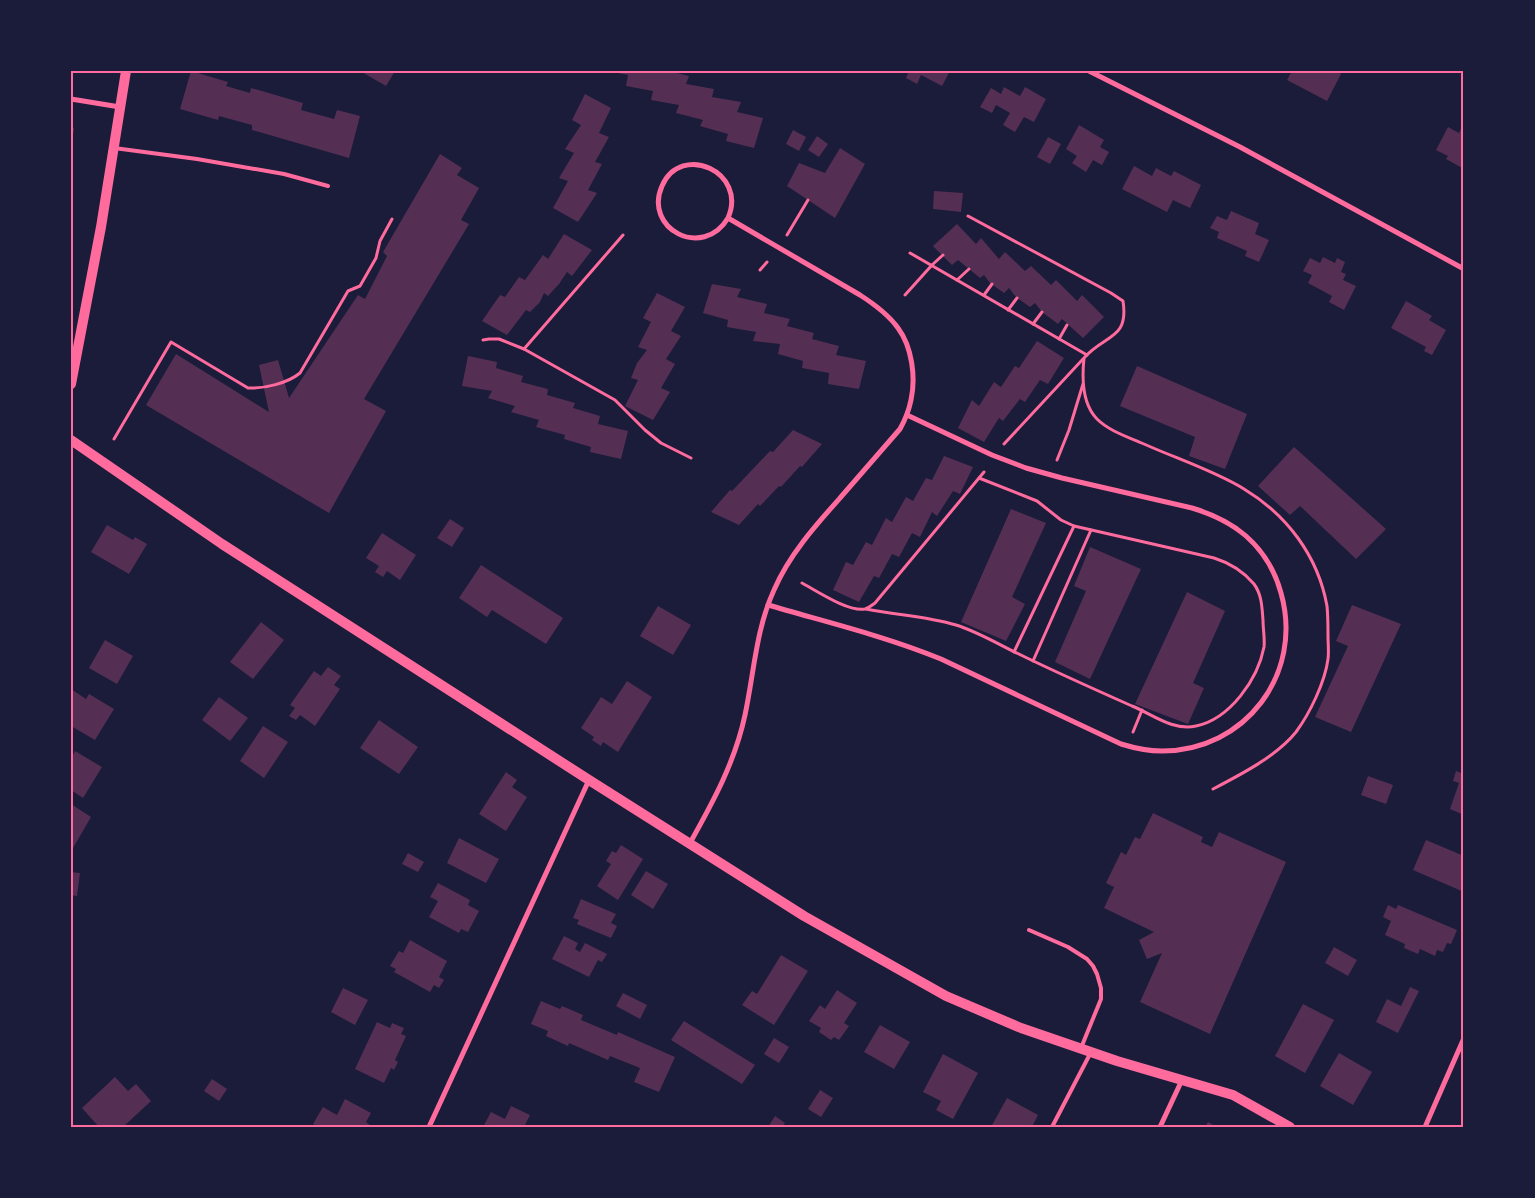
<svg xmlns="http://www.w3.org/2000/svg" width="1535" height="1198" viewBox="0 0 1535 1198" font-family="'Nunito Sans',sans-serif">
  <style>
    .building { fill: #542f53 }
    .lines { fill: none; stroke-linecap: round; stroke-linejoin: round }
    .path { stroke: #ff6b9d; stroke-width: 3 }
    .service { stroke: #ff6b9d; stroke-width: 4 }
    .minor { stroke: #ff6b9d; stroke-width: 5 }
    .secondary { stroke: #ff6b9d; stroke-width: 10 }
    .neatline { fill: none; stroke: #ff6b9d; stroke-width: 2 }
  </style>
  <rect width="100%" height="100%" fill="#1b1b3a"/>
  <g class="building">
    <polygon points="191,71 228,82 226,86 250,93 251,88 303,103 301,110 334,119 337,110 360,116 349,158 252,130 252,125 219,116 218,120 180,109"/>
    <polygon points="360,71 395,71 386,86"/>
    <polygon points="607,71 669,71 689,76 686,84 714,89 712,97 741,102 737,112 763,118 754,148 726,141 728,134 700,126 703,120 676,113 679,105 651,100 653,91 626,86 628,75"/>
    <polygon points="909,71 950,71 942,86 921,75 917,84 906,78"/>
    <polygon points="1292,71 1336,71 1341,74 1327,101 1287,80"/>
    <polygon points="1004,87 1020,96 1025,87 1046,99 1034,122 1024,117 1015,132 1003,125 1010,113 996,105 992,113 980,107 991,88 1001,94"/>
    <polygon points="585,94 611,108 599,133 609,137 595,162 602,164 588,190 597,193 578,222 553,208 568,181 559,178 574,153 565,149 581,125 572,120"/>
    <polygon points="1079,125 1104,140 1100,147 1109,152 1102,165 1093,160 1086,172 1072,163 1077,156 1066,149"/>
    <polygon points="71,127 74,128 72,140 71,140"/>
    <polygon points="1448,127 1459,133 1461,129 1464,130 1464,169 1446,159 1448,156 1436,150"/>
    <polygon points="793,130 806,137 799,151 786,144"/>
    <polygon points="817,136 828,144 819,157 808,150"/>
    <polygon points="1048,137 1061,144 1050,164 1037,157"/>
    <polygon points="840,148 865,164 835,218 787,186 799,163 825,173"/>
    <polygon points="440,154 462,168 457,175 479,188 461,220 469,224 364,399 386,411 329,513 146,405 176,354 269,412 259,365 278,360 289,398 358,295 365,299 387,256 383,252"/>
    <polygon points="1134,166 1152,176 1156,168 1171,176 1174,171 1201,185 1190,208 1173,200 1167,212 1122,189"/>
    <polygon points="934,191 963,193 961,212 933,209"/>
    <polygon points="1231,211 1259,223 1255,234 1269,240 1259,262 1245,256 1247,251 1217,238 1219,232 1210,228 1217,216 1227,220"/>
    <polygon points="957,224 976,244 981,238 999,259 1005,252 1025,271 1031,266 1051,285 1056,280 1077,301 1082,295 1104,317 1083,338 1062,319 1058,324 1042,312 1035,303 1030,307 1016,297 1009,288 1004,293 990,283 984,275 980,278 958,260 952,265 933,246"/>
    <polygon points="564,234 592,250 572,276 567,272 559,284 548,296 544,293 540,302 530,312 526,310 507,335 482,321 500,295 505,297 519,277 525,280 543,255 548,259"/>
    <polygon points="1323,257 1335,263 1337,258 1345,262 1341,272 1346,274 1343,280 1356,286 1344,310 1329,302 1332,296 1308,283 1312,275 1303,271 1310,258 1320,263"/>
    <polygon points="712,284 741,289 737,297 767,304 764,313 790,319 787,326 814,333 812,339 839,346 836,355 866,361 859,389 828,384 829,373 802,368 803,361 778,354 780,344 753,341 756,332 727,327 728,320 703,313"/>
    <polygon points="657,293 685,307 671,331 681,336 666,359 675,364 661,388 670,392 653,420 625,406 638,380 631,378 637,363 647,350 638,347 651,322 643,318"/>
    <polygon points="1406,301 1432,316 1429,320 1446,330 1432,355 1424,351 1426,347 1391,328"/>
    <polygon points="1037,341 1064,358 1048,384 1040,380 1025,402 1020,399 1003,421 999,418 984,442 958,428 972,400 979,406 994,382 1001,387 1015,366 1019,368"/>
    <polygon points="468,356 497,362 496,368 523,376 521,382 548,389 547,395 575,403 573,408 600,416 598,424 628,431 621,459 590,452 591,447 564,439 565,435 536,427 539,420 511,412 515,406 488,398 492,391 462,386"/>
    <polygon points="1137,366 1247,414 1225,469 1189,456 1195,437 1120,406"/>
    <polygon points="793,430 822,444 802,467 800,466 781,487 779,486 760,506 758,504 739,525 711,512 730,490 732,491 770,451 773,452"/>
    <polygon points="1294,447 1386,529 1356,559 1300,506 1290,515 1258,486"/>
    <polygon points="944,456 973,467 960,494 953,491 937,516 932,512 920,537 912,533 899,557 892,554 879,578 874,576 859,602 833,590 846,562 853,565 866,542 872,545 886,518 892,522 906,497 913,501 926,478 932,480"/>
    <polygon points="1011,509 1046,523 1012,597 1025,604 1006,641 961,622"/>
    <polygon points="450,519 464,528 452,547 437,538"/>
    <polygon points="107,525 133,540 135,537 147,544 129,574 91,552"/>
    <polygon points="382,533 416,555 400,580 387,571 383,577 375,572 379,566 366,558"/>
    <polygon points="1090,547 1141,569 1090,679 1055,662 1086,591 1074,586"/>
    <polygon points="481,565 563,618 546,644 492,610 487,617 459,598"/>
    <polygon points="1187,592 1225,611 1193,683 1204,688 1188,724 1135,704"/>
    <polygon points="1352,605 1401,624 1351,732 1315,717 1348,646 1336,641"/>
    <polygon points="658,606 691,625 673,655 640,636"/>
    <polygon points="261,622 284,640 253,679 230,662"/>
    <polygon points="105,640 133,656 117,684 89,668"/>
    <polygon points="328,667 341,676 334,685 340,689 315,726 300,715 296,720 289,716 295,708 290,705 314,671 321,676"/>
    <polygon points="627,681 652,697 618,752 603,742 601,746 592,740 594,737 581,728 601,697 612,704"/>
    <polygon points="71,689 86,699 89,694 114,709 95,740 71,726"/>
    <polygon points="219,697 248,718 230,741 202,720"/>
    <polygon points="379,720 418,747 399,774 360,748"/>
    <polygon points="263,726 288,742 264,778 240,761"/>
    <polygon points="75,751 102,767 83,798 71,790 71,753 73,755"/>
    <polygon points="1456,771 1464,774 1464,815 1450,809 1459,783 1453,781"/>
    <polygon points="506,772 517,780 512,787 527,797 506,831 479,814"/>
    <polygon points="1368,776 1393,785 1386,804 1361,795"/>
    <polygon points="71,804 91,817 73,848 71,847"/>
    <polygon points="1153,813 1203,837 1201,842 1212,847 1219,832 1286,862 1210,1034 1140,1002 1162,953 1147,959 1139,940 1154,932 1104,908 1114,887 1106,883 1121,852 1126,855 1135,837 1140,839"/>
    <polygon points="459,838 499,859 486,883 447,863"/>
    <polygon points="1426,840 1464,856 1464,892 1413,870"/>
    <polygon points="621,845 643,859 618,900 597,886 611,864 606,861 612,851 616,853"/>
    <polygon points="408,853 424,862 418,872 402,864"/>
    <polygon points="646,871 668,884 653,909 631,895"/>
    <polygon points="71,872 80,873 77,896 71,895"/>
    <polygon points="438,883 470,900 468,905 479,911 468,932 461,929 459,933 429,917 438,901 430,897"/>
    <polygon points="581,899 616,914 611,923 617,926 611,938 577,924 579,920 573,918"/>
    <polygon points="1388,905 1396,909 1398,905 1457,930 1451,944 1447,943 1443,952 1437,950 1435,956 1420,949 1418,954 1404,948 1405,944 1385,935 1391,921 1383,917"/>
    <polygon points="564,936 578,943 575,949 580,952 585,943 607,954 602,962 598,960 589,977 552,959"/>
    <polygon points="410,940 447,961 439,977 444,980 439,988 434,985 430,992 394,972 396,969 390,966 399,951 403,953"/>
    <polygon points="1334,947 1357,960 1348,976 1325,963"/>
    <polygon points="781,955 808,971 774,1025 742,1005 752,991 757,994"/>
    <polygon points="1410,987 1419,991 1398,1033 1376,1022 1387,999 1401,1006"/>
    <polygon points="343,988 368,1000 355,1025 331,1012"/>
    <polygon points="837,990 857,1003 844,1023 849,1026 839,1040 834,1037 831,1040 819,1032 821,1028 809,1021 820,1005 825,1009"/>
    <polygon points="623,993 647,1005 640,1019 616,1006"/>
    <polygon points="541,1001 560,1009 562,1006 583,1015 581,1020 617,1035 618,1032 675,1057 659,1092 634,1082 640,1068 610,1056 608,1060 569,1043 568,1046 546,1036 548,1031 531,1024"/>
    <polygon points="1303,1004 1334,1020 1305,1073 1275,1056"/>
    <polygon points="684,1021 755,1065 742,1084 671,1040"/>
    <polygon points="377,1022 390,1028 392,1023 404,1028 401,1034 406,1036 395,1060 398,1062 394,1070 391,1068 384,1083 355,1069"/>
    <polygon points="880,1025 910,1042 894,1069 864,1052"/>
    <polygon points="774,1038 789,1047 779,1063 764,1054"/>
    <polygon points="1339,1053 1372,1072 1353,1105 1320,1086"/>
    <polygon points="943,1054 978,1073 953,1119 936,1110 941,1101 923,1092"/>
    <polygon points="115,1077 128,1091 136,1084 151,1101 123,1127 99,1127 82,1108"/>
    <polygon points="212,1079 227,1089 219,1101 204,1091"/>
    <polygon points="820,1090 833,1098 821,1117 808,1109"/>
    <polygon points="1007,1098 1038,1115 1032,1127 991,1127"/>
    <polygon points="345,1099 371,1113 366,1122 370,1125 369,1127 319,1127 313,1124 323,1107 337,1115"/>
    <polygon points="511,1106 530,1115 524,1127 483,1127 491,1112 505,1119"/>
    <polygon points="775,1116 785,1123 782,1127 768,1127"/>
    <polygon points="1208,1122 1216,1127 1205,1127"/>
  </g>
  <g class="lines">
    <g class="path">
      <path d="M 968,216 L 1111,293 L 1123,301 C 1129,340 1105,334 1084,358 C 1082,377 1082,404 1097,419 C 1109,431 1128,437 1144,444 C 1175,458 1215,471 1244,489 C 1287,515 1318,556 1327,606 C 1328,616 1328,626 1328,636 C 1328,644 1329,652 1328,659 C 1325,682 1310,713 1296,732 C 1277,756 1240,775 1213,789"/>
      <polyline points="787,235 808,200"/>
      <polyline points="910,253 1087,355"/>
      <polyline points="760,270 767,262"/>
      <polyline points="957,280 969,269"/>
      <polyline points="905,295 932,265 943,255"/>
      <polyline points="984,295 992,284"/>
      <polyline points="1008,310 1017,298"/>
      <polyline points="1033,324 1042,312"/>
      <polyline points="1059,339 1067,325"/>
      <polyline points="483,340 489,339 499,339 524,349 615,400 645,430 661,443 691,458"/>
      <polyline points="524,349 623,235"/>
      <path d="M 114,439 L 171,342 L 248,388 C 264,389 288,383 300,373 L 348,291 L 360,286 L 376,258 L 380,241 L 392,219"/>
      <polyline points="1004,444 1083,359"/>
      <polyline points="1057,460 1069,430 1083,384"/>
      <path d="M 802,583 C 817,591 848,612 865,609 C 869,608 872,605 875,603 L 984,472"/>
      <path d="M 866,609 C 896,615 927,616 956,625 C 979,632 1003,647 1025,657 C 1060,674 1096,690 1132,706 C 1152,714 1172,731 1196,726 C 1230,719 1258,679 1264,647 C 1265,639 1263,629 1263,620 C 1262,608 1262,595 1254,584 C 1243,571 1230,563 1214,558 L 1074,526 L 1061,520 L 1037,501 L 979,478"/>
      <polyline points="1014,652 1074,526"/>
      <polyline points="1033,661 1091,530"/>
      <polyline points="1133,732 1142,710"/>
    </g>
    <g class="service">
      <polyline points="114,148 197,159 284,174 328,186"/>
      <polyline points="1029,930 1068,947 1087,959 1093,966 1097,974 1101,988 1101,999 1081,1048"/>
      <polyline points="1052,1127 1090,1054"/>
    </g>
    <g class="minor">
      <polyline points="1089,71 1240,147 1464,269"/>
      <polyline points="71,99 120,107"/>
      <path d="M 768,605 C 826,622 885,636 941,659 L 1121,744 C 1134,748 1148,751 1162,751 C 1245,751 1304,674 1281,593 C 1275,571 1263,551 1246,536 C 1230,522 1212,514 1192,508 L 1062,478 L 1026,468 L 992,455 L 907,415"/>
      <path d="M 690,843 C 713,802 735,762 745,715 C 754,673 756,629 774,590 C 789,555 815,526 840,498 C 860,475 880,452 900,429 C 905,420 909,410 911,400 C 916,377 912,347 898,328 C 888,314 874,304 860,295 L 728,218 C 748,172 681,142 662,186 C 643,229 703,260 728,218"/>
      <polyline points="429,1127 589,780"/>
      <polyline points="1160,1127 1182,1080"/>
      <polyline points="1425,1127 1464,1038"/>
    </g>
    <g class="secondary">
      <polyline points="71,384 101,227 126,71"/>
      <polyline points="71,440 222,544 589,780 804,916 946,996 1021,1028 1117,1061 1233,1095 1290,1127"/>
    </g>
  </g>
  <rect width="1535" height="1198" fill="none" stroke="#1b1b3a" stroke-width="145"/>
  <rect x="72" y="72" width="1390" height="1054" class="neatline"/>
</svg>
